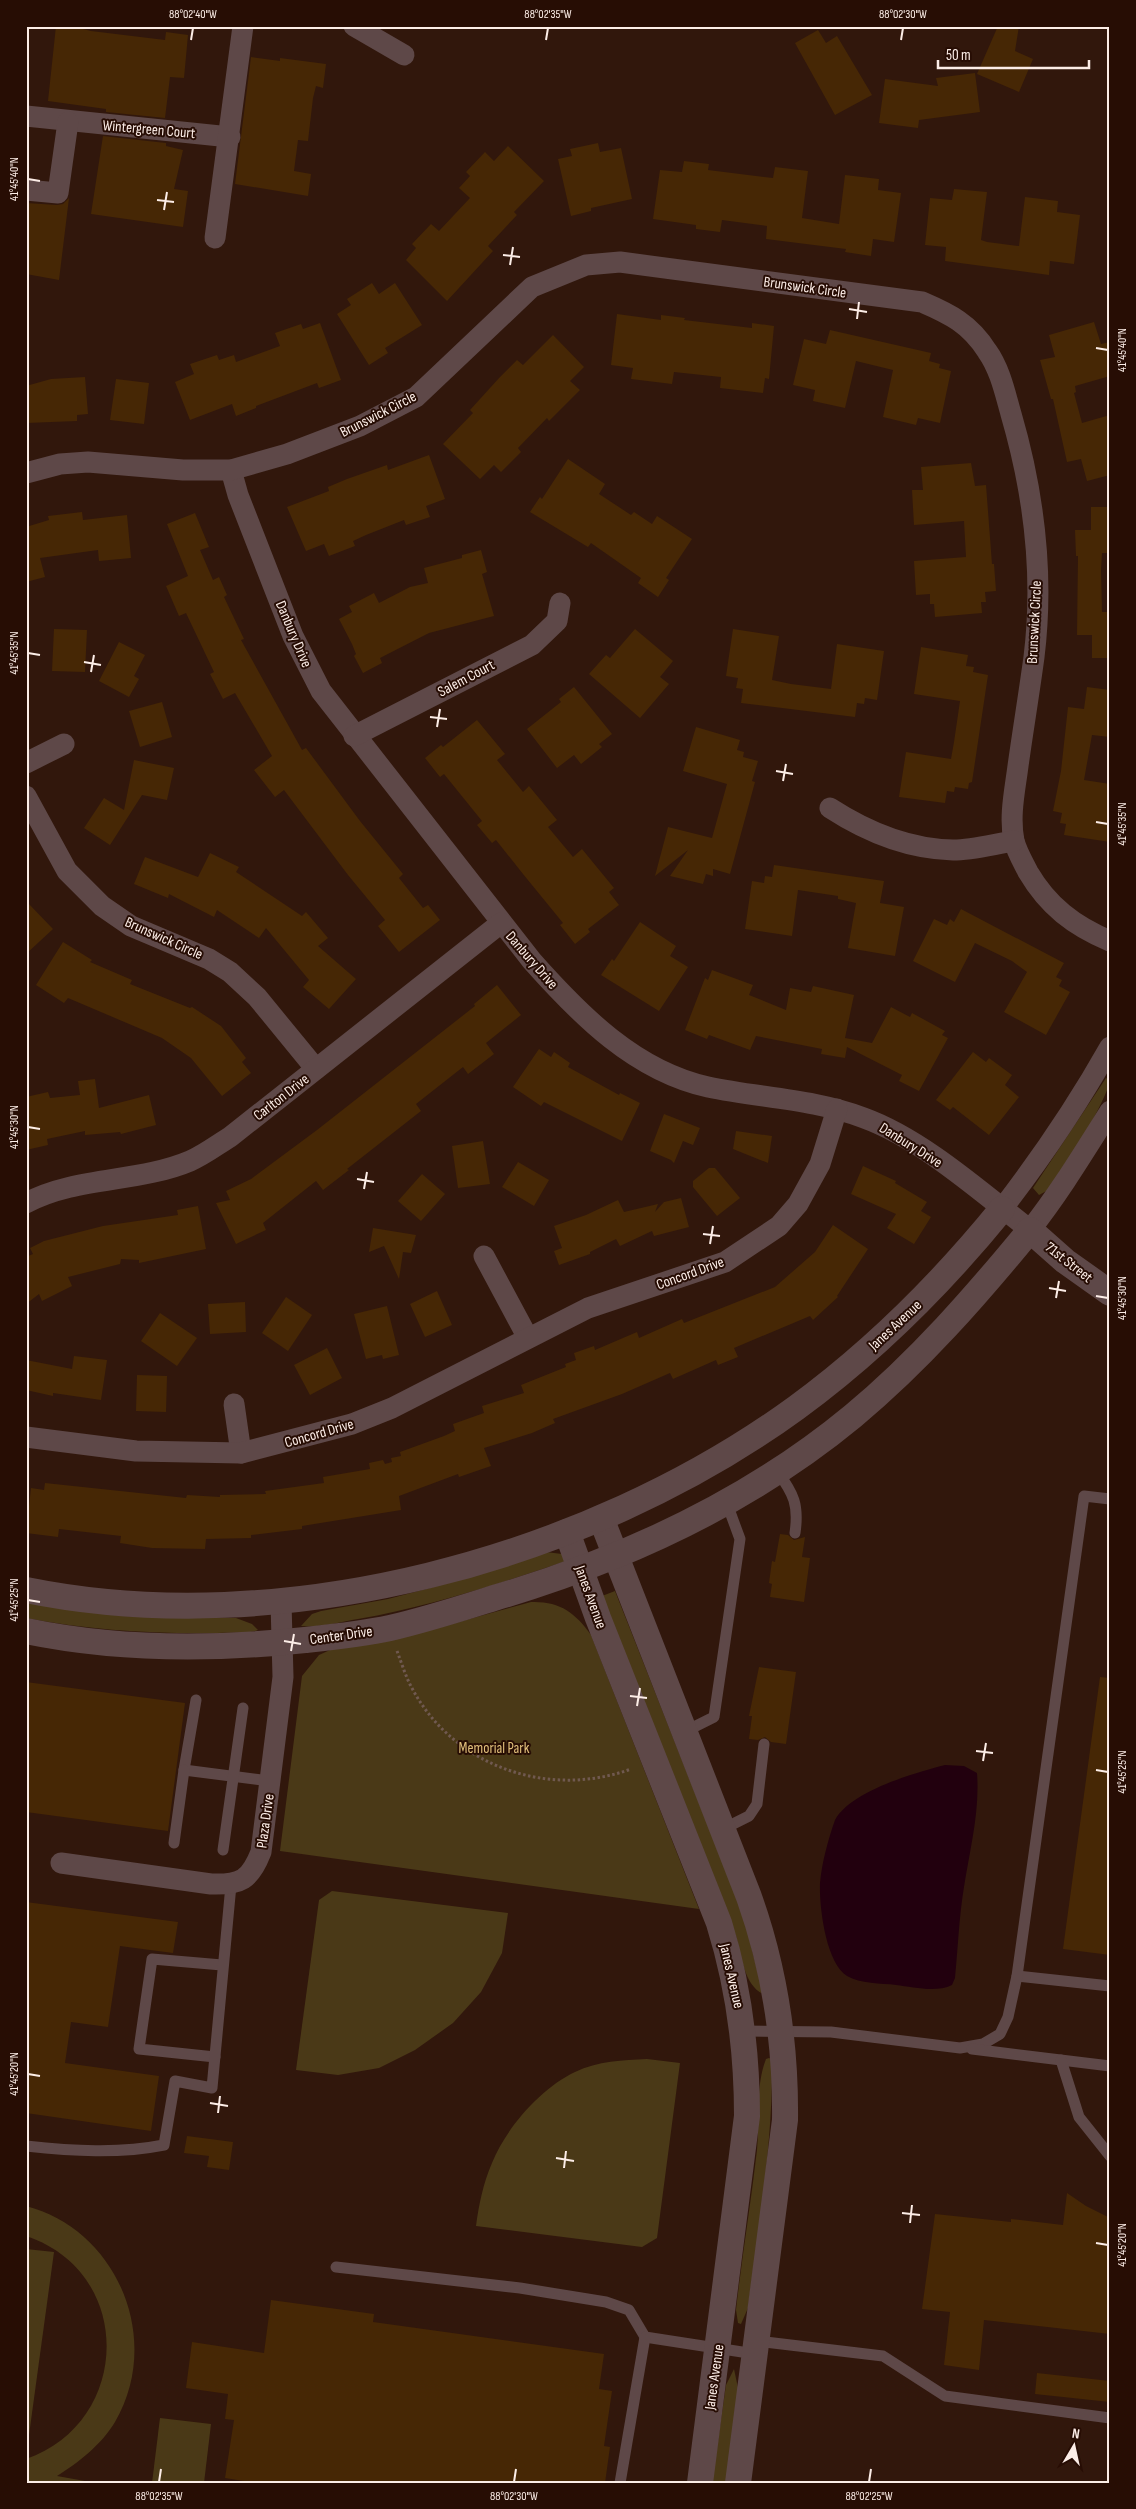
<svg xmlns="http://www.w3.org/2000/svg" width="1136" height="2509" viewBox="0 0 1136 2509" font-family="'Sofia Sans Condensed',sans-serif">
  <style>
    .green { fill: #4a3917 }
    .water { fill: #22000e }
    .building { fill: #462705 }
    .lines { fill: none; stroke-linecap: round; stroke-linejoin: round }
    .path { stroke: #705950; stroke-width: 3; stroke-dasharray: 2.5 2.5; stroke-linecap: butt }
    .service { stroke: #5e4848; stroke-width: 11 }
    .minor { stroke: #5e4848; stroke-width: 21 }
    .tertiary { stroke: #5e4848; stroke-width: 26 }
    .ticks { fill: none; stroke: #fcede7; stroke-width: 2 }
    .labels { text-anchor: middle; stroke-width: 4; stroke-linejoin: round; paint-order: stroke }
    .street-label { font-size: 15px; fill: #fcede7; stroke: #270d04 }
    .park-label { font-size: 15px; fill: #e2c07c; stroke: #270d04 }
    .neatline { fill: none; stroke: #fcede7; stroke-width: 2 }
    .ticks-label { font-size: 12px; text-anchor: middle; fill: #fcede7 }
  </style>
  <rect width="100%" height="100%" fill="#31170c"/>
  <g class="green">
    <path d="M 1106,1078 L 1110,1080 C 1110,1093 1063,1175 1052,1186 C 1049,1190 1043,1193 1039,1195 L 1033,1188 Z"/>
    <path d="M 546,1552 L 562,1554 L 572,1559 C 502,1583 431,1606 358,1619 C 340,1622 319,1628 301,1626 L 312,1614 L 321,1611 L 388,1599 L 430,1588 Z"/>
    <path d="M 615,1591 L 744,1917 L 763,1994 C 744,1985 741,1954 736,1936 L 602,1596 Z"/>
    <path d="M 531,1602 C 559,1601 575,1612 591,1635 L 699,1909 L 280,1851 L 302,1676 L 319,1655 L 330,1650 L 455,1623 Z"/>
    <path d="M 26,1603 L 123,1616 L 236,1618 L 252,1624 L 258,1630 C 247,1634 230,1632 217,1633 C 153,1634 89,1630 26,1618 Z"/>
    <polygon points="332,1891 508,1913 502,1953 481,1992 453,2023 415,2050 379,2068 338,2075 296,2070 319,1900"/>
    <path d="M 769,2058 L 772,2059 C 773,2143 759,2225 748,2308 L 741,2324 L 738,2323 L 736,2310 C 742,2256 751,2203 757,2150 C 760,2120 755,2087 766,2059 Z"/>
    <path d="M 647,2059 L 680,2063 L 657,2238 L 642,2247 L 476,2226 C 479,2204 483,2184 492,2163 C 506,2128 541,2088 575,2072 C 598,2061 623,2060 647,2059 Z"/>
    <path d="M 26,2206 C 118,2230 163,2340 115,2422 C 102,2444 78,2463 57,2476 L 96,2483 L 26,2483 L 26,2459 C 132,2422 135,2272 26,2236 Z"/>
    <polygon points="26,2249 54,2252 26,2457"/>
    <polygon points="734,2369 738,2388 726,2483 712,2483 726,2385"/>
    <polygon points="160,2418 211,2424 204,2483 152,2483"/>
  </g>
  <path class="water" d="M 945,1765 L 964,1766 L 977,1773 C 980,1811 970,1849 964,1887 C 959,1917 958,1948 955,1978 L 952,1985 C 936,1993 913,1987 896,1985 C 881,1983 860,1984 847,1976 C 826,1963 819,1907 820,1883 C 822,1862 828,1840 835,1820 C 851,1791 914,1773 945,1765 Z"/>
  <g class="building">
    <polygon points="56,26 79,26 79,28 91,31 165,40 166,32 188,35 184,78 170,77 165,118 106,112 106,109 48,101"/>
    <polygon points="998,26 1019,26 1015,51 1033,59 1019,92 977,74"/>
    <polygon points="818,30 826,43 837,36 872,95 835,115 795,43"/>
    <polygon points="251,57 280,61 280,58 326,64 323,88 316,86 313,98 308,141 298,140 294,171 311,174 308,196 235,184"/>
    <polygon points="975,73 980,112 919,120 918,128 879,123 885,79 938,86 936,78"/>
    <polygon points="103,136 166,143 166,146 183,150 174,189 188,191 183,227 91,214"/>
    <polygon points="598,143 600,152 621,148 632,199 591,208 591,211 571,216 558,159 572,156 570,149"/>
    <polygon points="508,146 544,181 514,212 517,215 488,246 493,251 447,301 406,260 416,248 412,244 431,224 439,231 470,198 459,188 470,176 466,172 485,152 494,161"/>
    <polygon points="684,161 709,164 708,170 773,178 775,167 808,171 802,218 839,224 845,175 879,179 878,190 901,193 894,242 873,239 871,256 845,252 846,249 766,239 767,226 722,220 720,232 696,229 696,225 653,219 660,170 682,172"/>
    <polygon points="954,189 987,192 981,240 987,242 1019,246 1025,197 1058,201 1057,212 1080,215 1074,264 1050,261 1049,275 945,261 946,247 925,245 930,198 952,200"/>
    <polygon points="69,198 59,280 26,274 26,203 57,205 63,204"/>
    <polygon points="372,283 379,294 395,283 422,325 385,348 388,353 369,365 337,314 351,305 347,299"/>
    <polygon points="617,314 661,320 661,315 685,318 684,320 752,328 752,323 774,326 769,379 765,378 763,393 720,388 721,377 674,372 672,384 631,379 633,368 611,365"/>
    <polygon points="1094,322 1101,344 1110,342 1110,376 1075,386 1076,392 1074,393 1082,423 1110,415 1110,475 1087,481 1081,459 1067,462 1053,399 1051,399 1040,360 1055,357 1049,335"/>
    <polygon points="320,323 341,380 319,388 317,383 256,406 256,408 236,416 232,404 190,420 175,382 194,374 190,364 217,355 219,360 234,355 236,362 280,346 275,333 301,324 303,329"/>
    <polygon points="830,330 931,353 929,361 940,364 939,368 951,371 940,423 918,418 916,425 883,417 893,370 856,361 845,408 813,401 815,390 793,385 804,339 826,344"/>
    <polygon points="553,335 584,367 570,381 580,390 549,421 547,418 518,448 521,452 501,472 494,465 480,479 443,444 473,413 470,410 500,377 517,360 523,365"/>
    <polygon points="85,377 88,414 77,415 77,421 26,423 26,386 51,379"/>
    <polygon points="116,379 149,383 144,424 110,420"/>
    <polygon points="429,455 445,499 426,506 430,517 406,525 404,520 366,535 353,541 355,546 329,556 324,544 306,551 287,507 329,491 328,487 347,479 387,465 388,470"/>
    <polygon points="568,459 605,484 599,494 631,515 634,512 652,524 657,516 692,539 666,578 669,580 658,597 638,583 641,578 591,543 588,547 530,512 540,497 542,499"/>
    <polygon points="971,463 975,486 986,485 992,564 994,564 996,591 985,592 986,602 981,602 982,613 935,617 934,604 930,604 930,594 916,595 914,561 966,557 964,521 914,525 912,490 923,490 921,467"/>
    <polygon points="1091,507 1110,507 1110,553 1102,553 1101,570 1102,612 1110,612 1110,658 1092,658 1092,635 1077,635 1078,556 1076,556 1075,530 1091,530"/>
    <polygon points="82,512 83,520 127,515 131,558 99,561 98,550 40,558 45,577 26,582 26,527 49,520 48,516"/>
    <polygon points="195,513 209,547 200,550 213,580 219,577 227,595 224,597 244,639 241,640 302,750 306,748 360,821 403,874 399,878 423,908 428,905 440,920 399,952 378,926 385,920 348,875 284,790 275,797 254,770 272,756 235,693 223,699 210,674 214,672 186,613 179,616 166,586 188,576 167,524"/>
    <polygon points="481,550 487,572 482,574 494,616 429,633 380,658 382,663 363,673 354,656 356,654 352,644 339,619 352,612 349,606 374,593 379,603 410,587 428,583 424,568 462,558 462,555"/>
    <polygon points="54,629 87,630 85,672 52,671"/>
    <polygon points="635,629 673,661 660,677 669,684 640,718 589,674 606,655 610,658"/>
    <polygon points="733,629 779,636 772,680 791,684 831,689 837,644 884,651 877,700 865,698 864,704 857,703 855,717 741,703 743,689 736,688 738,678 726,676"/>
    <polygon points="119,642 145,655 134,676 139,679 129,697 99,681"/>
    <polygon points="921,647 968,655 966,666 974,667 973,672 988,675 972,782 969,783 968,789 955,787 954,792 947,791 945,803 899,797 906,752 951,759 954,742 960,701 914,694"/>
    <polygon points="574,687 612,734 599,744 602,747 581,764 574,755 557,768 527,729 561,702 559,699"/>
    <polygon points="1087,687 1110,690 1110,737 1092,735 1084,780 1110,784 1110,842 1064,835 1066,824 1060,823 1062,813 1053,811 1061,771 1068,707 1084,709"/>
    <polygon points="162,702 172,737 140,747 129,711"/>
    <polygon points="477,720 505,754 497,760 523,792 529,786 557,820 548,827 573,857 582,849 614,888 609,892 619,905 588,929 590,932 575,944 560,925 563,923 523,874 496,840 492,843 477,825 482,821 444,774 440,777 425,758 441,745 443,747"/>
    <polygon points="696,727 740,740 737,750 744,752 743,757 758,761 752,781 755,782 730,874 713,869 713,876 706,874 703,884 670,876 688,850 655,876 668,827 712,838 727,784 683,771"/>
    <polygon points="134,760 174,768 167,800 142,795 110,845 84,828 104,798 124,810"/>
    <polygon points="210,853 239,867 236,872 302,916 306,912 328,938 318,946 356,979 329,1009 303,987 309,980 266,928 259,938 217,910 214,917 169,894 168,898 134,884 145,857 198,877"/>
    <polygon points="774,865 884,881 880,903 904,907 895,956 848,948 856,903 838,899 838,896 798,890 792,936 745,929 752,881 764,883 765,876 772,877"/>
    <polygon points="26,901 53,929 26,954"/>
    <polygon points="961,909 1064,963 1056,977 1062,980 1059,986 1070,992 1046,1035 1004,1012 1027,972 1012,961 975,943 955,982 913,961 934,919 947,925 950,919 954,922"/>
    <polygon points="640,922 676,946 670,956 688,967 659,1011 601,975 612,959 614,961"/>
    <polygon points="63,942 92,960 90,962 132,980 130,984 190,1008 192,1007 221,1026 246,1058 242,1062 251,1073 222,1096 191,1058 162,1038 68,998 64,1003 36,985"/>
    <polygon points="712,970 753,985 749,995 786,1010 790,988 811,992 813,986 854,995 845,1038 872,1043 891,1007 910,1017 912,1013 945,1031 942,1035 948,1038 919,1091 899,1081 902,1075 847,1047 845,1058 821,1054 822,1049 756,1036 750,1050 709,1035 707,1039 685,1030 705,978 708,980"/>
    <polygon points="497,985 521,1015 486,1043 494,1054 468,1074 463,1067 416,1104 421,1111 347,1169 349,1170 323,1190 316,1181 263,1223 266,1230 236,1244 216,1203 230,1200 226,1191 251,1179 317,1130 475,1006 474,1004"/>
    <polygon points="539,1049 551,1057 554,1052 570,1063 568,1067 619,1095 620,1093 640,1103 622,1141 544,1102 541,1106 513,1087"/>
    <polygon points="973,1052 986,1062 989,1058 1012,1075 1005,1085 1019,1097 989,1135 953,1107 950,1110 936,1100"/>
    <polygon points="95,1079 99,1108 149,1095 156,1125 121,1134 120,1132 85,1135 85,1131 47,1139 48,1145 26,1150 26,1097 48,1092 50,1098 80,1095 78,1081"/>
    <polygon points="664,1114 700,1128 693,1145 683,1141 674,1163 671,1160 650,1151"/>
    <polygon points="736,1131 772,1136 768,1163 733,1149"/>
    <polygon points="483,1141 490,1184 458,1188 452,1146"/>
    <polygon points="518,1162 549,1180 534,1206 502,1187"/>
    <polygon points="863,1166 896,1181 895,1183 927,1202 921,1211 931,1217 914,1244 887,1228 896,1214 851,1194"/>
    <polygon points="709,1168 715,1168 740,1198 717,1216 693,1187 693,1181"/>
    <polygon points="422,1174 445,1194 421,1221 398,1201"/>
    <polygon points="681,1198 689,1227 654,1236 652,1231 620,1246 616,1239 590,1252 590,1254 559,1265 554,1251 562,1248 554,1226 586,1215 618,1200 624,1212 658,1204 655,1212 664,1202"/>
    <polygon points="198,1206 206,1249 139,1263 139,1260 121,1259 120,1264 68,1277 72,1286 42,1301 39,1294 26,1304 26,1257 33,1254 30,1248 44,1241 103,1226 178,1215 177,1210"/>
    <polygon points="833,1225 868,1249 837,1296 838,1297 813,1320 810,1316 734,1348 738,1357 718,1365 716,1360 673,1379 670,1373 622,1394 553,1419 555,1423 532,1433 484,1448 491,1466 459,1477 458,1474 399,1496 401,1510 302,1526 302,1529 251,1535 251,1538 206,1539 205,1549 152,1548 120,1543 121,1536 59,1529 58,1537 26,1533 31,1488 44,1490 45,1483 186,1498 187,1495 220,1497 220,1495 266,1494 265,1491 324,1483 323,1477 370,1469 369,1463 383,1460 385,1464 392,1462 391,1458 401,1456 400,1452 444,1436 455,1431 453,1424 484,1413 482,1406 524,1393 521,1385 566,1367 565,1364 576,1360 574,1353 594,1346 595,1350 637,1332 639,1338 682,1319 684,1323 775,1287 815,1252"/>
    <polygon points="373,1228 416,1235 411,1253 403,1252 399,1279 384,1246 369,1252"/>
    <polygon points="437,1291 452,1325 425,1337 410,1304"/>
    <polygon points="286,1297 312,1315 288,1351 262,1333"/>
    <polygon points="245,1302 246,1332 210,1334 208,1304"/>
    <polygon points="387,1306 399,1355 383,1359 382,1355 366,1359 354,1314"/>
    <polygon points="160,1313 197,1338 177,1366 141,1341"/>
    <polygon points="327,1348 342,1378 310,1395 294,1365"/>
    <polygon points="74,1356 107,1360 101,1400 53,1393 53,1396 26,1390 26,1360 72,1369"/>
    <polygon points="137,1375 167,1376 166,1412 136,1411"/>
    <polygon points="780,1534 788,1535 794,1540 805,1537 802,1557 810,1558 804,1602 770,1597 772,1584 769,1583 772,1561 775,1562"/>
    <polygon points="759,1667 796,1672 786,1744 771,1742 765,1737 758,1740 749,1739 752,1716 749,1716"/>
    <polygon points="1100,1677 1110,1678 1110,1955 1063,1949"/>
    <polygon points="26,1682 185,1703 168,1831 26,1812"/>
    <polygon points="26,1902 178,1922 173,1953 120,1946 108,2027 71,2022 65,2063 159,2076 151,2131 26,2113"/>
    <polygon points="187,2136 233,2142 229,2170 207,2167 209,2156 184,2153"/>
    <polygon points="1067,2193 1086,2206 1110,2218 1110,2334 984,2320 979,2370 944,2365 950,2312 922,2309 935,2214 1011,2222 1011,2219 1063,2225"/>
    <polygon points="271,2300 374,2314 373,2322 604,2354 599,2389 612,2391 604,2446 610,2447 605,2483 256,2483 225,2478 234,2420 225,2419 228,2394 186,2388 192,2342 264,2353"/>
    <polygon points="1037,2373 1110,2381 1110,2402 1035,2394"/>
  </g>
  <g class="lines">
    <path class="path" d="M 397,1651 C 402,1664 406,1678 413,1690 C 455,1767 549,1799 631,1769"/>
    <g class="service">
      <path d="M 777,1471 C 794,1494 799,1505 795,1533"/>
      <polyline points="196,1700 184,1770 270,1781"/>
      <polyline points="684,1732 714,1717 740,1539 726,1501"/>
      <polyline points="723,1829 749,1816 757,1804 764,1744"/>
      <polyline points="174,1843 184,1770"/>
      <polyline points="223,1850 243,1708"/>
      <polyline points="1017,1976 1110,1986"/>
      <polyline points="743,2031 831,2032 960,2048 983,2044 1000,2034 1008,2017 1017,1976 1084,1496 1110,1499"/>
      <polyline points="972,2049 1110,2066"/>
      <polyline points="215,2057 139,2049 152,1959 222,1965"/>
      <polyline points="1061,2060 1079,2117 1110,2156"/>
      <path d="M 26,2146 C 72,2151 119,2154 164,2145 L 175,2081 L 212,2088 L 231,1885"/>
      <polyline points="336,2267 520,2288 606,2302 629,2310 645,2337 755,2354"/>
      <polyline points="757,2341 883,2356 945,2396 1110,2418"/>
      <polyline points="620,2483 645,2337"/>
    </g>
    <g class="minor">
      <polyline points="354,26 404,55"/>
      <polyline points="26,116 230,137"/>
      <polyline points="26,190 58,193 68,122"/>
      <polyline points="215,238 243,26"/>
      <path d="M 231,470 L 238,495 L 293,636 L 321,691 L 532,961 C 580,1015 635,1071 708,1087 C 760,1098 814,1099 864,1118 C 922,1139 981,1192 1030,1230 C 1060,1192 1084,1152 1110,1111"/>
      <path d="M 26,473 L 60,464 L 88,462 L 183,470 L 231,470 L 287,454 L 360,426 L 416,397 L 532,287 L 586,265 L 620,262 L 922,302 C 950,314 970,324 987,351 C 1000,369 1005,393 1011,414 C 1034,493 1044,576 1034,657 C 1029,694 1023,730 1018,766 C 1015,790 1009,816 1014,841 C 1017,852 1023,862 1028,872 C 1048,906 1074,926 1110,941"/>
      <polyline points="354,736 532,645 557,621 560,603"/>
      <polyline points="26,763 64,744"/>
      <polyline points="26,796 67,871 102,906 131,926 209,959 230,972 257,997 316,1069"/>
      <path d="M 830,808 C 867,832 908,849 953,850 C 973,850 994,844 1014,841"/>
      <path d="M 26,1203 C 77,1176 138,1183 190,1161 C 204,1155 217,1145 230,1137 L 501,923"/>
      <path d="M 1002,1209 C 1042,1157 1078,1104 1110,1047"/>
      <polyline points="484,1256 528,1338"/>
      <polyline points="234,1404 241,1453"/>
      <polyline points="26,1437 136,1451 241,1453 352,1424 392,1408 588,1308 725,1262 779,1226 798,1204 820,1164 837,1109"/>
      <path d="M 61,1863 L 211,1884 C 241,1885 250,1880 261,1852 L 283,1677 L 281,1602"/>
    </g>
    <g class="tertiary">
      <path d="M 601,1518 L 749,1897 C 775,1970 786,2042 785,2120 L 738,2483"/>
      <path d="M 567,1532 L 598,1618 L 719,1923 C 739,1987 747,2049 747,2116 L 700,2483"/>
      <path d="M 26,1590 C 282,1642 587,1560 796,1408 C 874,1351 941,1284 1002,1209"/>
      <path d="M 26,1631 C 118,1650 212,1650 305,1640 C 333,1637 362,1634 390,1628 C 425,1620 459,1609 494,1598 C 623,1560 749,1502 853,1416 C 919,1361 975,1297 1030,1230 L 1065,1261 L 1110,1293"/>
    </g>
  </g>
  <path class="ticks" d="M 191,40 L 193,28M 546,40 L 548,28M 901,40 L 903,28M 28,179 L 40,181M 157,200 L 174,202M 164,210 L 167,192M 503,255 L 520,257M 510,265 L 513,247M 849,309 L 867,312M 857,319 L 859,302M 1096,348 L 1108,350M 28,653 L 40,655M 84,662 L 101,665M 91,672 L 94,655M 430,717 L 447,719M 437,727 L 440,709M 776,771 L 793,774M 783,781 L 786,764M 1096,822 L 1108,824M 28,1127 L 40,1129M 357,1179 L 374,1182M 364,1189 L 367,1172M 703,1234 L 720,1236M 710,1244 L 713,1226M 1049,1288 L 1066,1291M 1096,1296 L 1108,1298M 1056,1298 L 1059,1281M 28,1600 L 40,1602M 284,1641 L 301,1644M 291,1651 L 294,1634M 630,1696 L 647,1698M 637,1706 L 640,1688M 976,1751 L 993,1753M 983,1761 L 986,1743M 1096,1770 L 1108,1772M 28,2074 L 40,2076M 210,2103 L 228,2106M 218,2113 L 220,2096M 556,2158 L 574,2161M 564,2168 L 566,2151M 902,2213 L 920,2215M 910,2223 L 912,2205M 1096,2243 L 1108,2245M 159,2482 L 161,2469M 514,2482 L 516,2469M 869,2482 L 871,2469"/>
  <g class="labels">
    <g class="street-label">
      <text transform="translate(149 129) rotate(5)" y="5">Wintergreen Court</text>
      <text transform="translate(805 287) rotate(8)" y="5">Brunswick Circle</text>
      <text transform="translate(378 414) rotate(-27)" y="5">Brunswick Circle</text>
      <text transform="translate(1034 622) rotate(-87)" y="5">Brunswick Circle</text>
      <text transform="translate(294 634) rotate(67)" y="5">Danbury Drive</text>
      <text transform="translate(466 678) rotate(-28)" y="5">Salem Court</text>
      <text transform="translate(164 938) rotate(24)" y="5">Brunswick Circle</text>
      <text transform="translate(532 960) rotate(49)" y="5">Danbury Drive</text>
      <text transform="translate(281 1097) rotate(-38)" y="5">Carlton Drive</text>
      <text transform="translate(911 1145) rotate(32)" y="5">Danbury Drive</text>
      <text transform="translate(1069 1262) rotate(38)" y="5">71st Street</text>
      <text transform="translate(690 1273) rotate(-20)" y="5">Concord Drive</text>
      <text transform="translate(895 1325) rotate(-43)" y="5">Janes Avenue</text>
      <text transform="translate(319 1433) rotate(-16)" y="5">Concord Drive</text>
      <text transform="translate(591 1597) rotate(70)" y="5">Janes Avenue</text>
      <text transform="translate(341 1635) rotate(-8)" y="5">Center Drive</text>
      <text transform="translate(265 1821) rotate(-82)" y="5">Plaza Drive</text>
      <text transform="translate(732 1976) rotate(77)" y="5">Janes Avenue</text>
      <text transform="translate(714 2377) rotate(-82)" y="5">Janes Avenue</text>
    </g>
    <g class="park-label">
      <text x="494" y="1753">Memorial Park</text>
    </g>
  </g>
  <rect width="1136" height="2509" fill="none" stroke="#270d04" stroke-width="55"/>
  <g transform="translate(1074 2446) rotate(9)" stroke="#270d04" stroke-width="4" paint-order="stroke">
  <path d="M0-4L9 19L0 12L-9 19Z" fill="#fcede7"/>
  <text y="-8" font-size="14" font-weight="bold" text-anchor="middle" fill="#fcede7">N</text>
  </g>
  <path d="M938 60v8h151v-8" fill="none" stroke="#fcede7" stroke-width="2.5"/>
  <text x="946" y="60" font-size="15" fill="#fcede7" stroke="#270d04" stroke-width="4" paint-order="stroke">50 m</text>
  <rect x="28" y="28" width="1080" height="2454" class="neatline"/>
  <g class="ticks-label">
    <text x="193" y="18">88°02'40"W</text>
    <text x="548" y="18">88°02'35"W</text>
    <text x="903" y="18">88°02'30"W</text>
    <text transform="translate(14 179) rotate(-90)" y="4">41°45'40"N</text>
    <text transform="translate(1122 350) rotate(-90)" y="4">41°45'40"N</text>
    <text transform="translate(14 653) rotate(-90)" y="4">41°45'35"N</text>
    <text transform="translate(1122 824) rotate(-90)" y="4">41°45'35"N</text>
    <text transform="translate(14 1127) rotate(-90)" y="4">41°45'30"N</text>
    <text transform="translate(1122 1298) rotate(-90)" y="4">41°45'30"N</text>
    <text transform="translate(14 1600) rotate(-90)" y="4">41°45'25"N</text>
    <text transform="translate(1122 1772) rotate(-90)" y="4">41°45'25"N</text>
    <text transform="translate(14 2074) rotate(-90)" y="4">41°45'20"N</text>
    <text transform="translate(1122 2245) rotate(-90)" y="4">41°45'20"N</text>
    <text x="159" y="2500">88°02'35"W</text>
    <text x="514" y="2500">88°02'30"W</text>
    <text x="869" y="2500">88°02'25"W</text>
  </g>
</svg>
